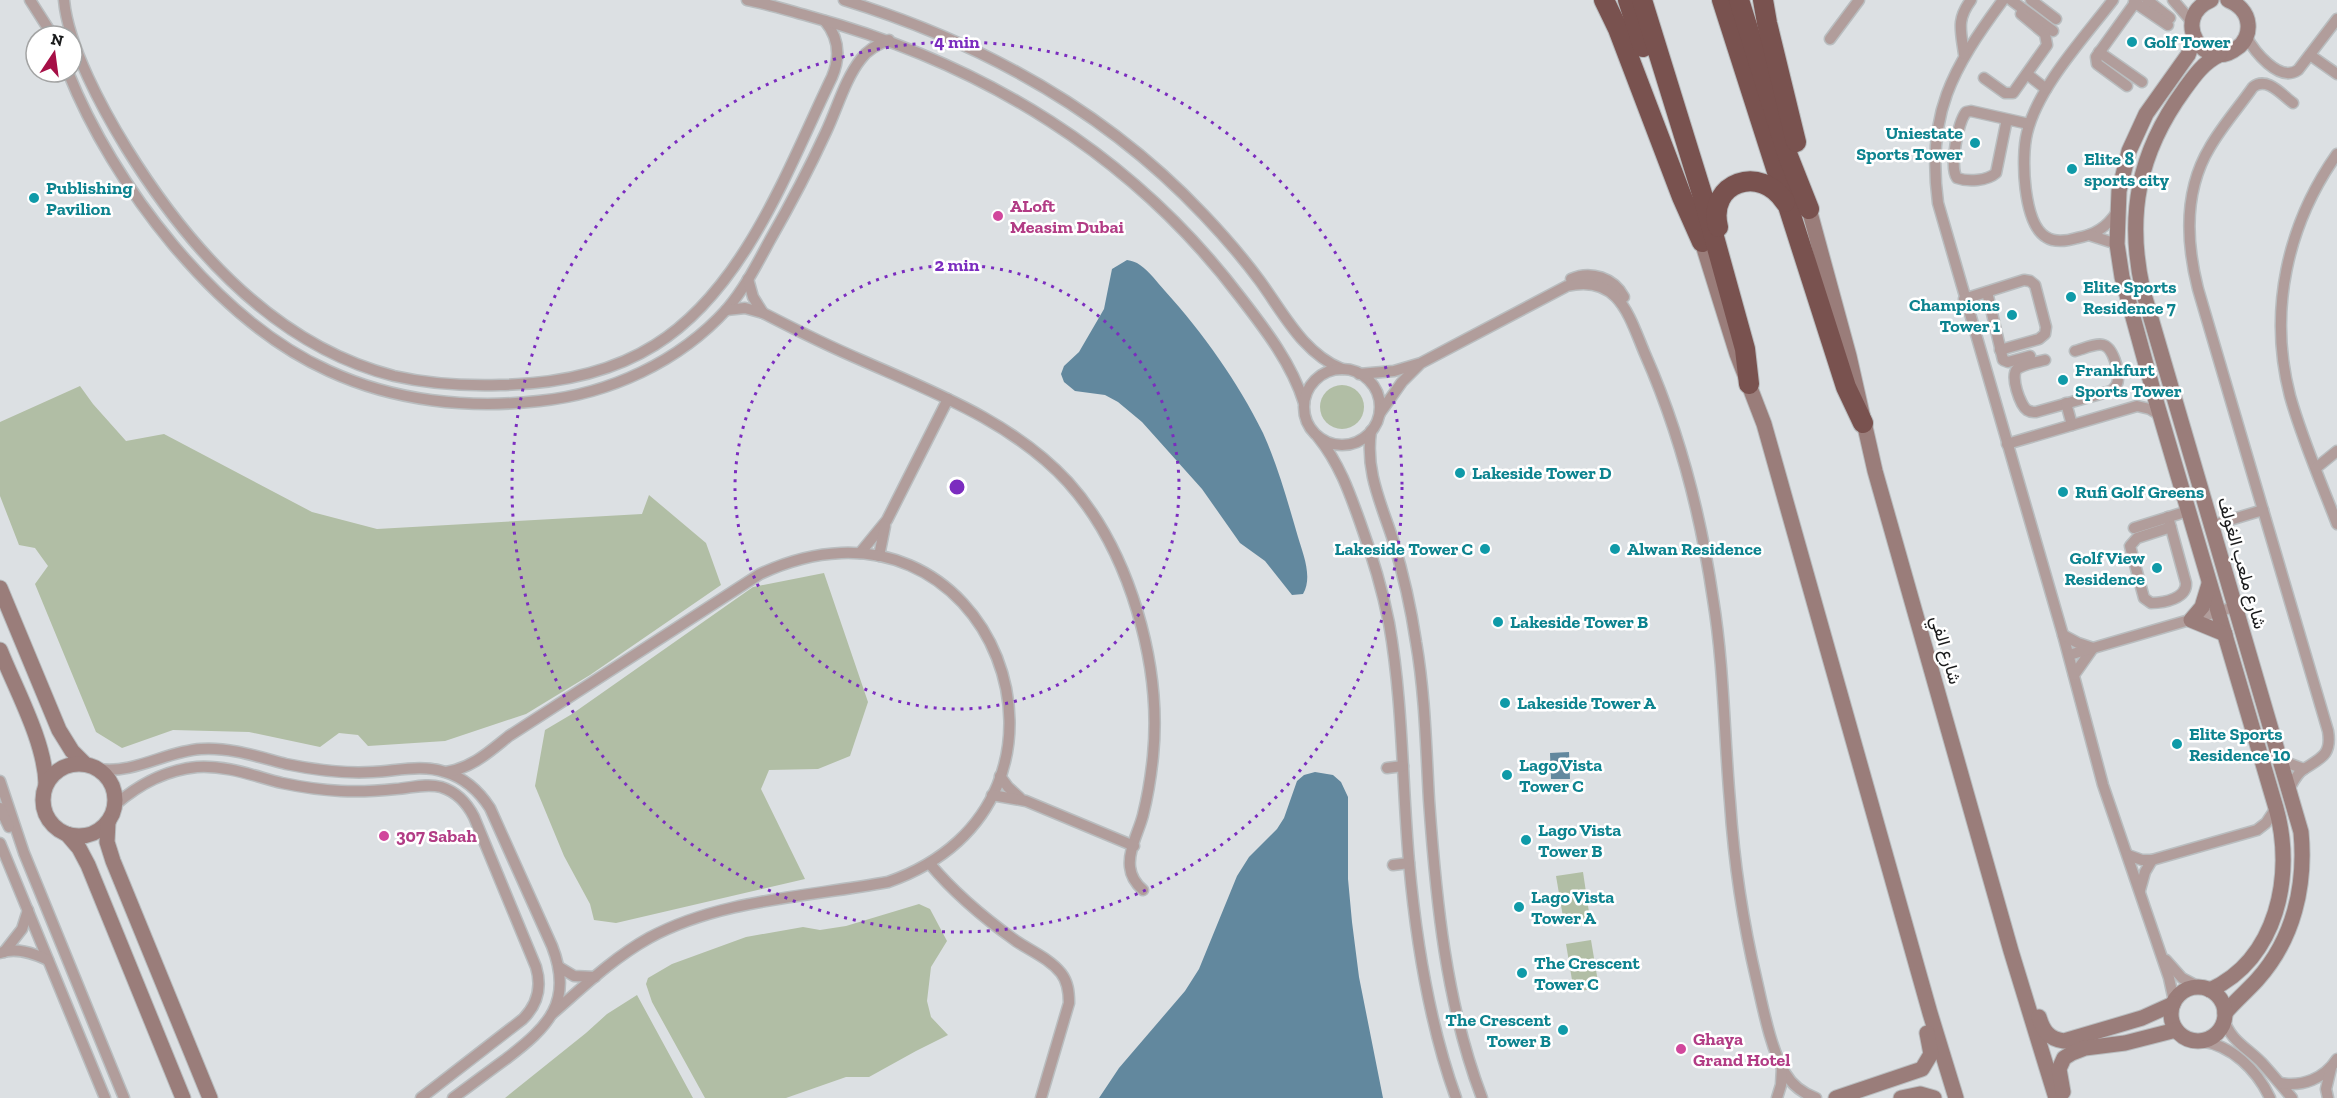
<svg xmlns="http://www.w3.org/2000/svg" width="2337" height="1098" viewBox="0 0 2337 1098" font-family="'Zilla Slab',Vazirmatn,serif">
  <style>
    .green { fill: #b1bea5 }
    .water { fill: #62889e }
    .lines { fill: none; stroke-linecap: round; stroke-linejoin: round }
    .street-casing { stroke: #b9bdbf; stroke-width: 13 }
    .secondary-casing { stroke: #b9bdbf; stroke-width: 17 }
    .highway-casing { stroke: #b9bdbf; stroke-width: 22 }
    .street { stroke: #b19d9b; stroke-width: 10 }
    .secondary { stroke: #9a7d7a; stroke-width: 15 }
    .highway { stroke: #79524f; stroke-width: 20 }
    .ring { fill: none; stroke: #7b2cbf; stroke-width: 3; stroke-dasharray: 3 6 }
    .culture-dot { fill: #0f9aa8; stroke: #fff; stroke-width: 2 }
    .hotel-dot { fill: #d1479c; stroke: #fff; stroke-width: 2 }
    .labels { text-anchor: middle; stroke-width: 5; stroke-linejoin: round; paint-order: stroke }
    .culture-label { font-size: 18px; font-weight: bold; fill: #0d838f; stroke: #fff; text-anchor: start }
    .hotel-label { font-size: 18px; font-weight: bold; fill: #b23c85; stroke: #fff; text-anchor: start }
    .street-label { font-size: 18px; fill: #1a1b1c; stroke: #fff }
    .centre { fill: #7b2cbf; stroke: #fff; stroke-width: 3 }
    .ring-label { font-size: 18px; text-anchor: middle; font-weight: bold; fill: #7b2cbf; stroke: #fff; stroke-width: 5; stroke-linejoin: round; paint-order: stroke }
  </style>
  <rect width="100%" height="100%" fill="#dce0e3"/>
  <g class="green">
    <circle cx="1342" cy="407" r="22"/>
    <polygon points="80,386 93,404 126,441 164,434 312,512 377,529 642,514 649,495 706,543 721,585 590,675 526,714 445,741 368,746 358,735 339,733 320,747 249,732 173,730 122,748 96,732 35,584 48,566 35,548 19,545 0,496 0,422"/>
    <polygon points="824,573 868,702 850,756 818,769 769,770 761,789 805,879 616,923 594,920 590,904 564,856 535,786 545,730 572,714 753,587"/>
    <polygon points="1583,872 1590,919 1564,923 1556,876"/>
    <polygon points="919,904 930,909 947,941 931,967 927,1001 931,1017 948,1035 916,1051 869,1077 846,1077 786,1098 705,1098 652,1002 646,984 648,978 672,964 746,937 803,927 820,930 846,926"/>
    <polygon points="1591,940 1599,988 1574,992 1566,944"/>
    <polygon points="637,995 693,1098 505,1098 586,1033 607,1014"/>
  </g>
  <g class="water">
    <path d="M 1127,260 C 1132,261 1136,262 1140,265 C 1150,272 1157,282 1165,291 C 1203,333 1238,382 1263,433 C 1278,466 1288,503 1298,537 C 1303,554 1313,577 1303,594 L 1292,595 L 1265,561 L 1240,543 L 1202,489 L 1142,422 L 1118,402 L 1105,395 L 1075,391 L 1064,382 L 1061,374 L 1064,366 L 1079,352 L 1104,309 L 1112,269 Z"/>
    <polygon points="1569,752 1570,779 1551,779 1550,753"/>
    <polygon points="1315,772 1333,775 1341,782 1348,797 1348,879 1352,922 1359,977 1383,1098 1099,1098 1119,1068 1185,991 1199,969 1237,876 1249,857 1277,829 1284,818 1297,781 1304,775"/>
  </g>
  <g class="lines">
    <g class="street-casing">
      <g id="street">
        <polyline points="30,0 53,36"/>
        <path d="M 64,0 C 68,46 103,110 127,149 C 189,249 276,346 394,376 C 429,384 464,386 500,385 C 554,384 609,374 655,345 C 745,289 788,168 832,77 C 841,56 839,38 825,21"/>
        <path d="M 747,0 C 769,4 790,11 812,17 C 984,64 1133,155 1241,298 C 1265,329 1292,364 1304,403"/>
        <path d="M 844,0 C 980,42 1106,111 1204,215 C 1224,236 1243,258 1260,281 C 1284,314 1303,353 1342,369"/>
        <path d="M 2003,0 C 1952,69 1926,114 1938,203 L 2063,635 L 2103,785 L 2169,978 L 2174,1001"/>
        <polyline points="2011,0 2053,31"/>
        <polyline points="2031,0 2056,19"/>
        <path d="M 2113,0 C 2084,38 2038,87 2027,133 C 2021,157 2023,223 2046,237 C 2055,243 2067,241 2077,238 C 2095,235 2107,227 2117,212"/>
        <polyline points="2147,0 2170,18"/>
        <polyline points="2173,0 2192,22"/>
        <polyline points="2134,2 2168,25"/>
        <path d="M 2246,36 C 2254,51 2279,83 2298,70 L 2337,19"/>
        <polyline points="1830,39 1859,0"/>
        <polyline points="2099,52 2142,82"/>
        <path d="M 1964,54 C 1961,31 1956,20 1971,0"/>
        <polyline points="2310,55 2337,74"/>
        <path d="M 68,72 C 113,185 216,320 329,371 C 394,401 468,409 539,401 C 609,394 679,362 727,309 C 745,288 757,264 770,240 C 790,205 809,169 826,132 C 837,109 845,79 861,59 C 868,49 878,44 889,40"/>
        <polyline points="2027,74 2046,89"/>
        <polyline points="1984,78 2005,93 2013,93 2047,45 2045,34 2021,14"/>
        <polyline points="2127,86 2097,64 2096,57 2137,0"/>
        <path d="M 2007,119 L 1996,173 C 1987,181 1968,182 1957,178 C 1949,167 1958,123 1966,112 L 1971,111 L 2029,124"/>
        <path d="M 2337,154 C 2287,225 2268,311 2290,396 C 2302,439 2321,482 2337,524"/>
        <polyline points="2089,235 2117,244"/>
        <polyline points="748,279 753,297 763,313"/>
        <path d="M 1571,279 C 1591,270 1614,278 1624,297"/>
        <polyline points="1987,292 2003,360 2008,362 2030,356"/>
        <polyline points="1964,299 2024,280 2030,281 2035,285 2046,327 2045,334 2039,339 2000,350"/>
        <path d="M 726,310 L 745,308 L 763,313 C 796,330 828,346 861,360 C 933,392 1013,422 1068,482 C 1130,551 1162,665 1153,756 C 1151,776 1148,795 1143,815 C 1139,831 1128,850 1130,867 C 1131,877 1136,884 1143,890"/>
        <path d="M 2045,360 C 2037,362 2023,364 2017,369 C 2010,376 2020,405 2027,410 C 2030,412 2032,412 2036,412 L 2111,391 C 2115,388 2118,385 2118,379 C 2119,371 2113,347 2103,345 C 2096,343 2083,349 2075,351"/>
        <circle cx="1342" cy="407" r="38"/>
        <path d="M 1359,374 L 1394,371 L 1421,363 L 1567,286 C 1619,274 1629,316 1645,354 C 1679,431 1701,516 1713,599 C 1724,666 1724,734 1730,802 C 1734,863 1743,923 1757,982 C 1763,1008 1771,1050 1785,1073 C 1792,1085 1802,1093 1816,1098"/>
        <polyline points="2066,403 2072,425"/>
        <polyline points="1380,413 1402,382 1419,365"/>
        <path d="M 1371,431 C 1365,471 1381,503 1393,540 C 1403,573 1411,608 1416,642 C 1425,694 1426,747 1429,800 C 1436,900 1446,1004 1482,1098"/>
        <path d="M 1318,437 C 1339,463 1349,491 1360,522 C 1372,555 1382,588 1389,623 C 1403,702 1402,783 1409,862 C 1416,941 1429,1023 1456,1098"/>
        <polyline points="2007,444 2137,406 2150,409 2161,416"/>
        <polyline points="2316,468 2337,451"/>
        <path d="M 2168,517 L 2186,583 C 2187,598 2165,603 2151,603 L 2144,598 L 2130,546 L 2137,538 L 2171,527"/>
        <polyline points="2210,526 2263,510"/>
        <polyline points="2134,528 2188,511"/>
        <polyline points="860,553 887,520 948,399"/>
        <polyline points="879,556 885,526"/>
        <polyline points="2063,635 2078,643 2093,648 2074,675"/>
        <polyline points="2069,655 2234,607"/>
        <polyline points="2280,760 2304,769"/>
        <polyline points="1387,768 1403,766"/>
        <path d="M 99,769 C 135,774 166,751 201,749 C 230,747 259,757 286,764 C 315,770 343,774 373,772 C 396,771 422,764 445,772 C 465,778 479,791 490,808 L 552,946 C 574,1002 548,1027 506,1059 C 488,1072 471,1085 453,1098"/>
        <path d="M 446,772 C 472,768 489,752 509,736 L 760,574 C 991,466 1118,802 888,882 C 808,897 721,899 649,938 C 613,958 583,987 552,1014"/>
        <polyline points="1000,776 1008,787 1020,798"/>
        <polyline points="0,781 24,853 124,1098"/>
        <path d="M 2289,789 C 2293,782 2297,773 2304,769 C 2321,758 2332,755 2328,731 L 2198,289 C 2186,242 2184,190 2210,147 C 2222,126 2239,107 2253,87 C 2267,76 2282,95 2293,103"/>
        <polyline points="992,795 1026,801 1134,846"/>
        <path d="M 115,805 C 139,784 166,770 197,767 C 226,765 254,776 282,783 C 301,787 321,790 341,791 C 359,792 377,791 396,789 C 411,788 426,783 441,787 C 457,792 467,803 474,817 L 536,967 C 542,987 538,1004 523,1019 L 421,1098"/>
        <polyline points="0,808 9,827"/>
        <polyline points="0,843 105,1098"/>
        <polyline points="2128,855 2142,860 2152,860 2257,830 2266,823 2276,808"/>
        <path d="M 930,864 C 955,894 984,918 1016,941 C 1031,951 1050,959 1061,973 C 1068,982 1069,992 1069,1003 L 1041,1098"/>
        <polyline points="1393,865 1409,863"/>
        <polyline points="2140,890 2145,872 2152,860"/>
        <polyline points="4,952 22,929 28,910"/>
        <path d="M 0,953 C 16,947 33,953 48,960"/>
        <polyline points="2166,960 2182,978 2199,987"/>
        <polyline points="559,967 574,976 595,977"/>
        <path d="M 2224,1019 C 2229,1039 2247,1048 2261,1062 C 2272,1074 2282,1086 2292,1098"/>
        <path d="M 2200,1041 C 2232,1045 2257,1070 2270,1098"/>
        <path d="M 2280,1083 C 2302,1087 2324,1079 2337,1059"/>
        <polyline points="1777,1098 1781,1085 1782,1067"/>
        <polyline points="2328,1098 2326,1089 2331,1068"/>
      </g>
    </g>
    <g class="secondary-casing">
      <g id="secondary">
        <path d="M 2211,0 C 2169,18 2205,74 2237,48 C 2245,43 2249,33 2248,24 C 2247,12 2238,4 2228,0"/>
        <path d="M 2194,39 L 2188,55 L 2146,114 L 2129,151 L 2119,191 L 2117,244 L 2122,277 L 2156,401 L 2276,808 C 2295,875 2277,959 2210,990"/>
        <path d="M 2219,55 C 2203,63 2194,76 2184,90 C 2138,153 2126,216 2143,291 L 2301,832 C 2306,885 2294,939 2257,980 C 2247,991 2235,1001 2225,1013"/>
        <polyline points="1809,209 1849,356 1875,471 2011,951 2056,1098"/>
        <polyline points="1702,242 1737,354 1764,424 1930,1013 1956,1098"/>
        <polyline points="2209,584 2202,607 2191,620 2225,634"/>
        <polyline points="0,588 59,730 72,751 84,763"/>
        <path d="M 0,650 C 16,690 45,742 46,784"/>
        <circle cx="79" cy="800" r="36"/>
        <polyline points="108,822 107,842 113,861 210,1098"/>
        <polyline points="67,834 79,848 88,865 183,1098"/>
        <circle cx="2198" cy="1014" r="27"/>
        <path d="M 2039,1017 C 2043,1031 2049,1039 2064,1041 L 2142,1018 L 2173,1004"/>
        <polyline points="2063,1092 2059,1069 2064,1058 2072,1053 2085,1048 2125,1043 2176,1030"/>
        <polyline points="1836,1098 1922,1069 1931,1054 1927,1033"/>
        <polyline points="1901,1098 1920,1094 1934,1098"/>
      </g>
    </g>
    <g class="highway-casing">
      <g id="highway">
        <polyline points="1604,0 1618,29 1682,197 1702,242"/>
        <polyline points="1628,0 1643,47"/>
        <polyline points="1642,0 1703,197 1745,349 1749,384"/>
        <polyline points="1722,0 1846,387 1863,423"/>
        <polyline points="1739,0 1788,156 1809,209"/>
        <polyline points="1763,0 1767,23 1796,142"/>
        <path d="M 1718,227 C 1707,182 1761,164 1785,202"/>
      </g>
    </g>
    <use href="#street" class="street"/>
    <use href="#secondary" class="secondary"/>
    <use href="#highway" class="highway"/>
  </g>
  <g class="ring">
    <circle cx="957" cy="487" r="222"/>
    <circle cx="957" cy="487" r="445"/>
  </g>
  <g class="culture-dot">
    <circle cx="2132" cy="42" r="6"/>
    <circle cx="1975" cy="143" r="6"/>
    <circle cx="2072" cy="169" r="6"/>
    <circle cx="34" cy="198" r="6"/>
    <circle cx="2071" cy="297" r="6"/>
    <circle cx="2012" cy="315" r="6"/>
    <circle cx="2063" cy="380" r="6"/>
    <circle cx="1460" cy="473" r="6"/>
    <circle cx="2063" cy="492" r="6"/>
    <circle cx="1485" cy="549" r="6"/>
    <circle cx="1615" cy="549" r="6"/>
    <circle cx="2157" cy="568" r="6"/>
    <circle cx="1498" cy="622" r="6"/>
    <circle cx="1505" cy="703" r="6"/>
    <circle cx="2177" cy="744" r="6"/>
    <circle cx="1507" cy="775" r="6"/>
    <circle cx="1526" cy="840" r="6"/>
    <circle cx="1519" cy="907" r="6"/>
    <circle cx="1522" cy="973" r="6"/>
    <circle cx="1563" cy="1030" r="6"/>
  </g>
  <g class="hotel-dot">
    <circle cx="998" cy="216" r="6"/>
    <circle cx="384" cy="836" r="6"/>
    <circle cx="1681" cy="1049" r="6"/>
  </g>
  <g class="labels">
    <g class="culture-label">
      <text x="2144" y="48">Golf Tower</text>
      <text x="1963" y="139" text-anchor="end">Uniestate<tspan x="1963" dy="21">Sports Tower</tspan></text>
      <text x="2084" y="165">Elite 8<tspan x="2084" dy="21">sports city</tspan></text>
      <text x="46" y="194">Publishing<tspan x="46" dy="21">Pavilion</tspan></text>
      <text x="2083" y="293">Elite Sports<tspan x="2083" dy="21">Residence 7</tspan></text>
      <text x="2000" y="311" text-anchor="end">Champions<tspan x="2000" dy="21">Tower 1</tspan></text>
      <text x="2075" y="376">Frankfurt<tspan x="2075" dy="21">Sports Tower</tspan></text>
      <text x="1472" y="479">Lakeside Tower D</text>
      <text x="2075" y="498">Rufi Golf Greens</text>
      <text x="1473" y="555" text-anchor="end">Lakeside Tower C</text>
      <text x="1627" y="555">Alwan Residence</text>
      <text x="2145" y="564" text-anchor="end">Golf View<tspan x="2145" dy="21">Residence</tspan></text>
      <text x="1510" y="628">Lakeside Tower B</text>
      <text x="1517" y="709">Lakeside Tower A</text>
      <text x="2189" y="740">Elite Sports<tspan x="2189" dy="21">Residence 10</tspan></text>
      <text x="1519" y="771">Lago Vista<tspan x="1519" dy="21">Tower C</tspan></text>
      <text x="1538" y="836">Lago Vista<tspan x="1538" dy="21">Tower B</tspan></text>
      <text x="1531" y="903">Lago Vista<tspan x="1531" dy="21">Tower A</tspan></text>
      <text x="1534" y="969">The Crescent<tspan x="1534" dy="21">Tower C</tspan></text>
      <text x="1551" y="1026" text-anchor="end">The Crescent<tspan x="1551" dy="21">Tower B</tspan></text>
    </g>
    <g class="hotel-label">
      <text x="1010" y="212">ALoft<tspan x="1010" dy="21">Measim Dubai</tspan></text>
      <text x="396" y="842">307 Sabah</text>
      <text x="1693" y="1045">Ghaya<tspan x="1693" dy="21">Grand Hotel</tspan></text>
    </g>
    <g class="street-label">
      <text transform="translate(2242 563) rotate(74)" y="6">شارع ملعب الغولف</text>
      <text transform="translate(1946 650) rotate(74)" y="6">شارع الفي</text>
    </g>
  </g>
  <circle cx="957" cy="487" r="9" class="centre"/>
  <g class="ring-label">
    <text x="957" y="48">4 min</text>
    <text x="957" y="271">2 min</text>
  </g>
  <g transform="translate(54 54) rotate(13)"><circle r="28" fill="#ffffff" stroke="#a3a4a4" stroke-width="1.5"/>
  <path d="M0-4.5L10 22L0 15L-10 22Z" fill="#a60f46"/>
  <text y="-9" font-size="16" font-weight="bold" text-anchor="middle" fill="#1a1b1c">N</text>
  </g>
</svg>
